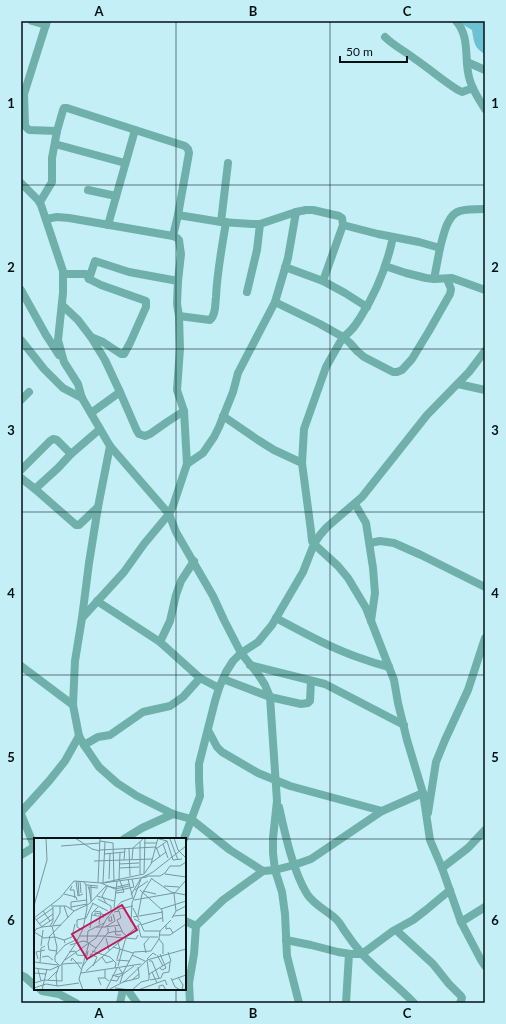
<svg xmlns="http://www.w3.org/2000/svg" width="506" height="1024" font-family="Lato,sans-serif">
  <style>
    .forest { fill: #6bc2d2 }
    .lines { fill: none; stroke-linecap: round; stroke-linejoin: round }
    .minor { stroke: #70b0ab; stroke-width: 8 }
    .grid { fill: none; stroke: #031214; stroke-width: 1; stroke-opacity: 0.55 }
    .inset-road { fill: none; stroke: #77979c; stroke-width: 1 }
    .view { fill: #c2185b; fill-opacity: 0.15; stroke: #c2185b; stroke-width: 2 }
    .inset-edge { fill: none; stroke: #031214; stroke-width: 2 }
    .neatline { fill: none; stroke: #031214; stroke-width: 1.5 }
    .grid-label { font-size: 13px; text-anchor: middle; font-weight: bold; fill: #031214 }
  </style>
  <rect width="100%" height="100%" fill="#c4eff7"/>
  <path class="forest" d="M460 21H485V54C474 48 474 42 472 30L462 24Z"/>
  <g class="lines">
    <g class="minor">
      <path d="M32 21 46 25"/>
      <path d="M47 21 24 94 25 126 29 130 57 131"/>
      <path d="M456 21C469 35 465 55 468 72 470 86 478 98 485 109"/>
      <path d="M385 37C394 46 405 51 415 59 430 69 443 81 458 90L462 92 473 88"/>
      <path d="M467 62 485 70"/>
      <path d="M55 144 125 163"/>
      <path d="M21 183 38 200 41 205 63 271V293L58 340 64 362 78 384 82 398 110 446 169 514 176 532 213 596 224 620 241 653 258 674 265 685 270 697 277 801 273 838V853L275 870 282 892 285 914 287 956 299 1003"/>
      <path d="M88 190 116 196"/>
      <path d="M40 202 52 182V158L57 131 63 110 64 108H67L185 146 188 149 189 153 178 215 173 236"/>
      <path d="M178 215 221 222 252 224H260L296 212 306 210H313L339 216 342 218 343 225 378 234 419 242 440 248C443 237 447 214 460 211 466 209 478 209 485 209"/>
      <path d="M46 219 57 217 69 218 173 236 177 238 179 240 181 254 178 281 177 304 179 316 180 349 177 390 184 411 187 464 173 506 169 514 144 544 124 572 82 618"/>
      <path d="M221 222 228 163"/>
      <path d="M108 225 135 130"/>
      <path d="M393 237C387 266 376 293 360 318 355 326 351 332 343 337L350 343 357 351 364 357 393 372H397L402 370 412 359 429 331 450 294 451 289 447 279"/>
      <path d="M385 266 406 273 426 278 434 279 452 278 485 290"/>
      <path d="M285 267 323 281 343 225"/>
      <path d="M89 279 95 261 129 272 178 281"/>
      <path d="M434 279 440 248"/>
      <path d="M323 281 345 293 367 307"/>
      <path d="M21 290 46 335 59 355"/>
      <path d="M247 292 257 250 260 224"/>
      <path d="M275 302 320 324 343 337 326 367 304 429 302 463"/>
      <path d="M62 305 78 320 91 337 103 342 121 354H124L130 343 146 307V301L101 285 89 279 86 274H63"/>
      <path d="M179 316 210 320C216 315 215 304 216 297 217 272 222 247 226 222"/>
      <path d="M91 337 105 360 120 392 91 413"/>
      <path d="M21 340 44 369 63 388 82 398"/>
      <path d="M485 351 469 372 427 415 362 497 327 527 320 535 314 544 338 566 348 578 366 608 394 680 398 703 407 740 423 793 430 840 442 868 461 922 481 960 485 966"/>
      <path d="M458 384 485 390"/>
      <path d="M120 392 137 431 139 434 145 436 150 434 167 422 184 411"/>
      <path d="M21 400 29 392"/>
      <path d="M110 446 98 507 89 563 82 618 75 661 73 705 79 736 84 745 99 767 117 783 137 796 173 814 191 819 230 850 263 871 275 870 294 865 311 859 382 811 423 793"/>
      <path d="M187 464 203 453 214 437 219 427 233 392 238 373 275 302 288 258 296 212"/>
      <path d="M21 470 50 441 53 439 57 440 71 454"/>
      <path d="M21 478 35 489 76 525H79L98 507"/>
      <path d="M35 489 58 468 71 454 100 429"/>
      <path d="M355 504 366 523 373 568 375 593 371 621"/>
      <path d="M370 543 380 541 394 543 421 555 485 587"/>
      <path d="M97 601 160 642 200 678 219 688"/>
      <path d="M276 618C304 633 333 649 363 659 371 662 381 665 389 667"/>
      <path d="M160 642 170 621 176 595 181 581 194 561"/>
      <path d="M250 665 325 684 404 725"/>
      <path d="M21 666 73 705"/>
      <path d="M223 679 270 697 301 704 308 703 310 701 311 681"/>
      <path d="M208 730 217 747 222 752 258 773 290 786 382 811"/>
      <path d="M84 745 98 737 110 735 143 712 170 706 183 697 200 678"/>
      <path d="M279 807C285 834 293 871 307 894 315 906 328 911 337 920 340 923 342 927 344 930 350 939 356 947 363 955 379 972 398 986 414 1003"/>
      <path d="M21 812 49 781 65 761 79 736"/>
      <path d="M428 813 436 762 445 740 468 690 485 638"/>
      <path d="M21 814 35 848"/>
      <path d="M124 839 142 828 173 814"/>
      <path d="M184 839 200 796 199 780V764L215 701 219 688 226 672 233 661 241 653 258 642 272 625 303 572 314 544 312 541 311 531 302 463 274 450 258 440 223 416"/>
      <path d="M21 855 34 847"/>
      <path d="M442 868 468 848 485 830"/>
      <path d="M185 921 196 926"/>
      <path d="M461 922 485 907"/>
      <path d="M396 930 433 964 449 984 461 996 462 998 460 1003"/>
      <path d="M286 940 311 945 338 952 351 954H362L393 931 413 920 426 910 450 890"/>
      <path d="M21 975 25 977 35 986"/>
      <path d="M40 989 42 991 59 994 76 1003"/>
      <path d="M127 989 137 1003"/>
      <path d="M120 1003 123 989"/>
      <path d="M190 1003 189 983 194 954 196 926 223 900 263 871"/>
      <path d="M346 1003 349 954"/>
    </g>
  </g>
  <path class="grid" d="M176 21V839M330 21V1003M21 185H485M21 349H485M21 512H485M21 675H485M21 839H485M176 989V1003"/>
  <g transform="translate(34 838)">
    <rect width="152" height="152" fill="#c4eff7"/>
    <path class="inset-road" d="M41 0 58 11 66 13M122 0 133 3 139 22 148 21M140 0 144 12 152 20M136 1 144 22M66 3 79 5 80 43M110 5H123M129 6 134 20M27 8 66 5M95 10 96 38M122 11 133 3M66 12 122 9 126 19M70 16 91 14M90 22 91 10M98 22 99 10 110 0M60 23 118 21M117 25 132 14M85 26 105 25M85 30 105 29M110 35 111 0M106 36V4M110 36 117 26 124 0M131 36 152 39M111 38H126L131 35 136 28H146L152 24M75 41 76 15M94 41 99 61M118 41 137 54 152 57M42 43 44 58 49 56M44 43 45 57M46 43 47 55M64 44 66 0M69 44 71 4M67 45 81 51 95 48M69 45 113 39M52 47 64 48M57 47V64M38 48 36 52H40L41 60M130 48 145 49M83 49 95 46M55 50 57 62M0 52 1 64M56 52 54 49 64 50M101 52 114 43M106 52 128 72 129 84M82 53 100 49 98 41M109 53 122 56M82 55 90 54 85 40 86 15M30 56 42 59 43 62M97 57 107 40 119 34 152 8M63 58 80 63M64 61 77 68V73M100 62 140 55M58 65 74 73M72 65 68 58 73 49M0 68 13 22 12 0M17 68H32L40 73M30 68 34 80M37 69 53 66M80 70 83 43M99 70 105 82M37 71V64L53 62M127 71 152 63M9 73 16 83M60 73 67 74 65 86M84 73 85 71 99 68M142 73 140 56 152 42M80 74 85 73 87 80 83 82M58 77 70 79M104 77 108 56 118 40M61 78V75L72 77M139 78 152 77M0 79 8 89M75 79V83H78L77 78M99 79 129 74M0 80 26 60 40 43 68 45 110 36M138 80 142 73 152 68M100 81 106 84 110 93H126M2 82 19 70M83 82 89 95 93 98M97 84 98 65 107 41M5 86 19 76M19 87 26 75V68M104 87 107 99H124M107 87 128 80M132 87V91L136 90 139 95M16 88 19 83V69M18 88 23 109 22 117M7 89 19 81M62 89H71L81 83 79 76M71 89 86 87M56 90 58 75 64 69M48 92 43 89V82L52 80 59 65M0 94 10 100 21 99M0 95 2 91 8 89 27 87M74 95 82 93 81 89M87 97H82L81 94 88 93M125 97H136L152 86M45 98H71L74 95V90M15 99 40 73 55 66 72 48 82 50M16 99 14 106 15 112 23 113M21 99 30 102 31 105M72 100 75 112M92 100 102 101 104 97M125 101 129 106V116M30 102 38 99 41 86M36 107 49 103 53 104M7 108 9 92M79 109 99 115M62 110 53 104 54 93 70 85M58 113 76 119 82 125 81 130M35 114 41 113 43 117 53 118 54 113M112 115 110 106 115 100M56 116 63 119 59 128M126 116 132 130 128 132 126 130M98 117 111 123M123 117 129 128M8 119 14 118 19 122M68 119 72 125 79 123M4 121 2 114 11 112M83 121 86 111 84 105M113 121 119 115 122 117M31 122 62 100 73 80 87 64 98 60M82 122 96 123M113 122 115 137M37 123 38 120 43 125H48M115 123H118L125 140M0 124 24 127M6 125 7 110 11 108M28 126 43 125 47 131M28 126V143M25 127 21 123V118L31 107 44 101M84 128 92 99M48 129 71 98 89 100M0 130 16 132 27 127 42 105 49 91 53 70 52 47 49 43M85 130 89 136 86 145M4 131 7 143M71 132V140L75 143M52 133 107 85M118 134 123 145M0 135 12 136M47 135 107 126M78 138 89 135 100 114 117 113 125 101 126 93 137 82M85 139 100 128M144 139 149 147 148 152M137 140 141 149 145 151M14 142 23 133M76 142 83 143 85 139 81 138M98 142 105 136 104 129M116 142 127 140 129 135 135 134 136 124M138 142 152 137M89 144 105 140V136M0 145 10 142 28 143M67 147 64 140H71M23 148 22 137 25 128M0 150 12 146 24 148 45 145M81 150 96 152M8 152 13 131M49 152 45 141 55 105M72 152 83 130M74 152 91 143 113 122 152 111M98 152 107 144 115 142V136L137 123 134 114M104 152 131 142 133 147M125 152V148L129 147 132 152"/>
    <path class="view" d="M88 67 103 92 53 121 38 96Z"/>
    <rect width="152" height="152" class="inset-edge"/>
  </g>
  <rect width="506" height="1024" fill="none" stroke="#c4eff7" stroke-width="44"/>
  <path d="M340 56v6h67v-6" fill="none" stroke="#031214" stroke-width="2"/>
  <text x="346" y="56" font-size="12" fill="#031214" stroke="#c4eff7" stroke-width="3" paint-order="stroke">50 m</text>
  <rect x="22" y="22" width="462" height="980" class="neatline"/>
  <g class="grid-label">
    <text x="99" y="16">A</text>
    <text x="253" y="16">B</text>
    <text x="407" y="16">C</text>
    <text x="11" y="108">1</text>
    <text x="495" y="108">1</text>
    <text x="11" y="272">2</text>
    <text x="495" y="272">2</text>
    <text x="11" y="435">3</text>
    <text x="495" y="435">3</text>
    <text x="11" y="598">4</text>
    <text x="495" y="598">4</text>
    <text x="11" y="762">5</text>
    <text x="495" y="762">5</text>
    <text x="11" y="925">6</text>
    <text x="495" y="925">6</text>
    <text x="99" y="1018">A</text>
    <text x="253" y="1018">B</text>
    <text x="407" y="1018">C</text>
  </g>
</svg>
